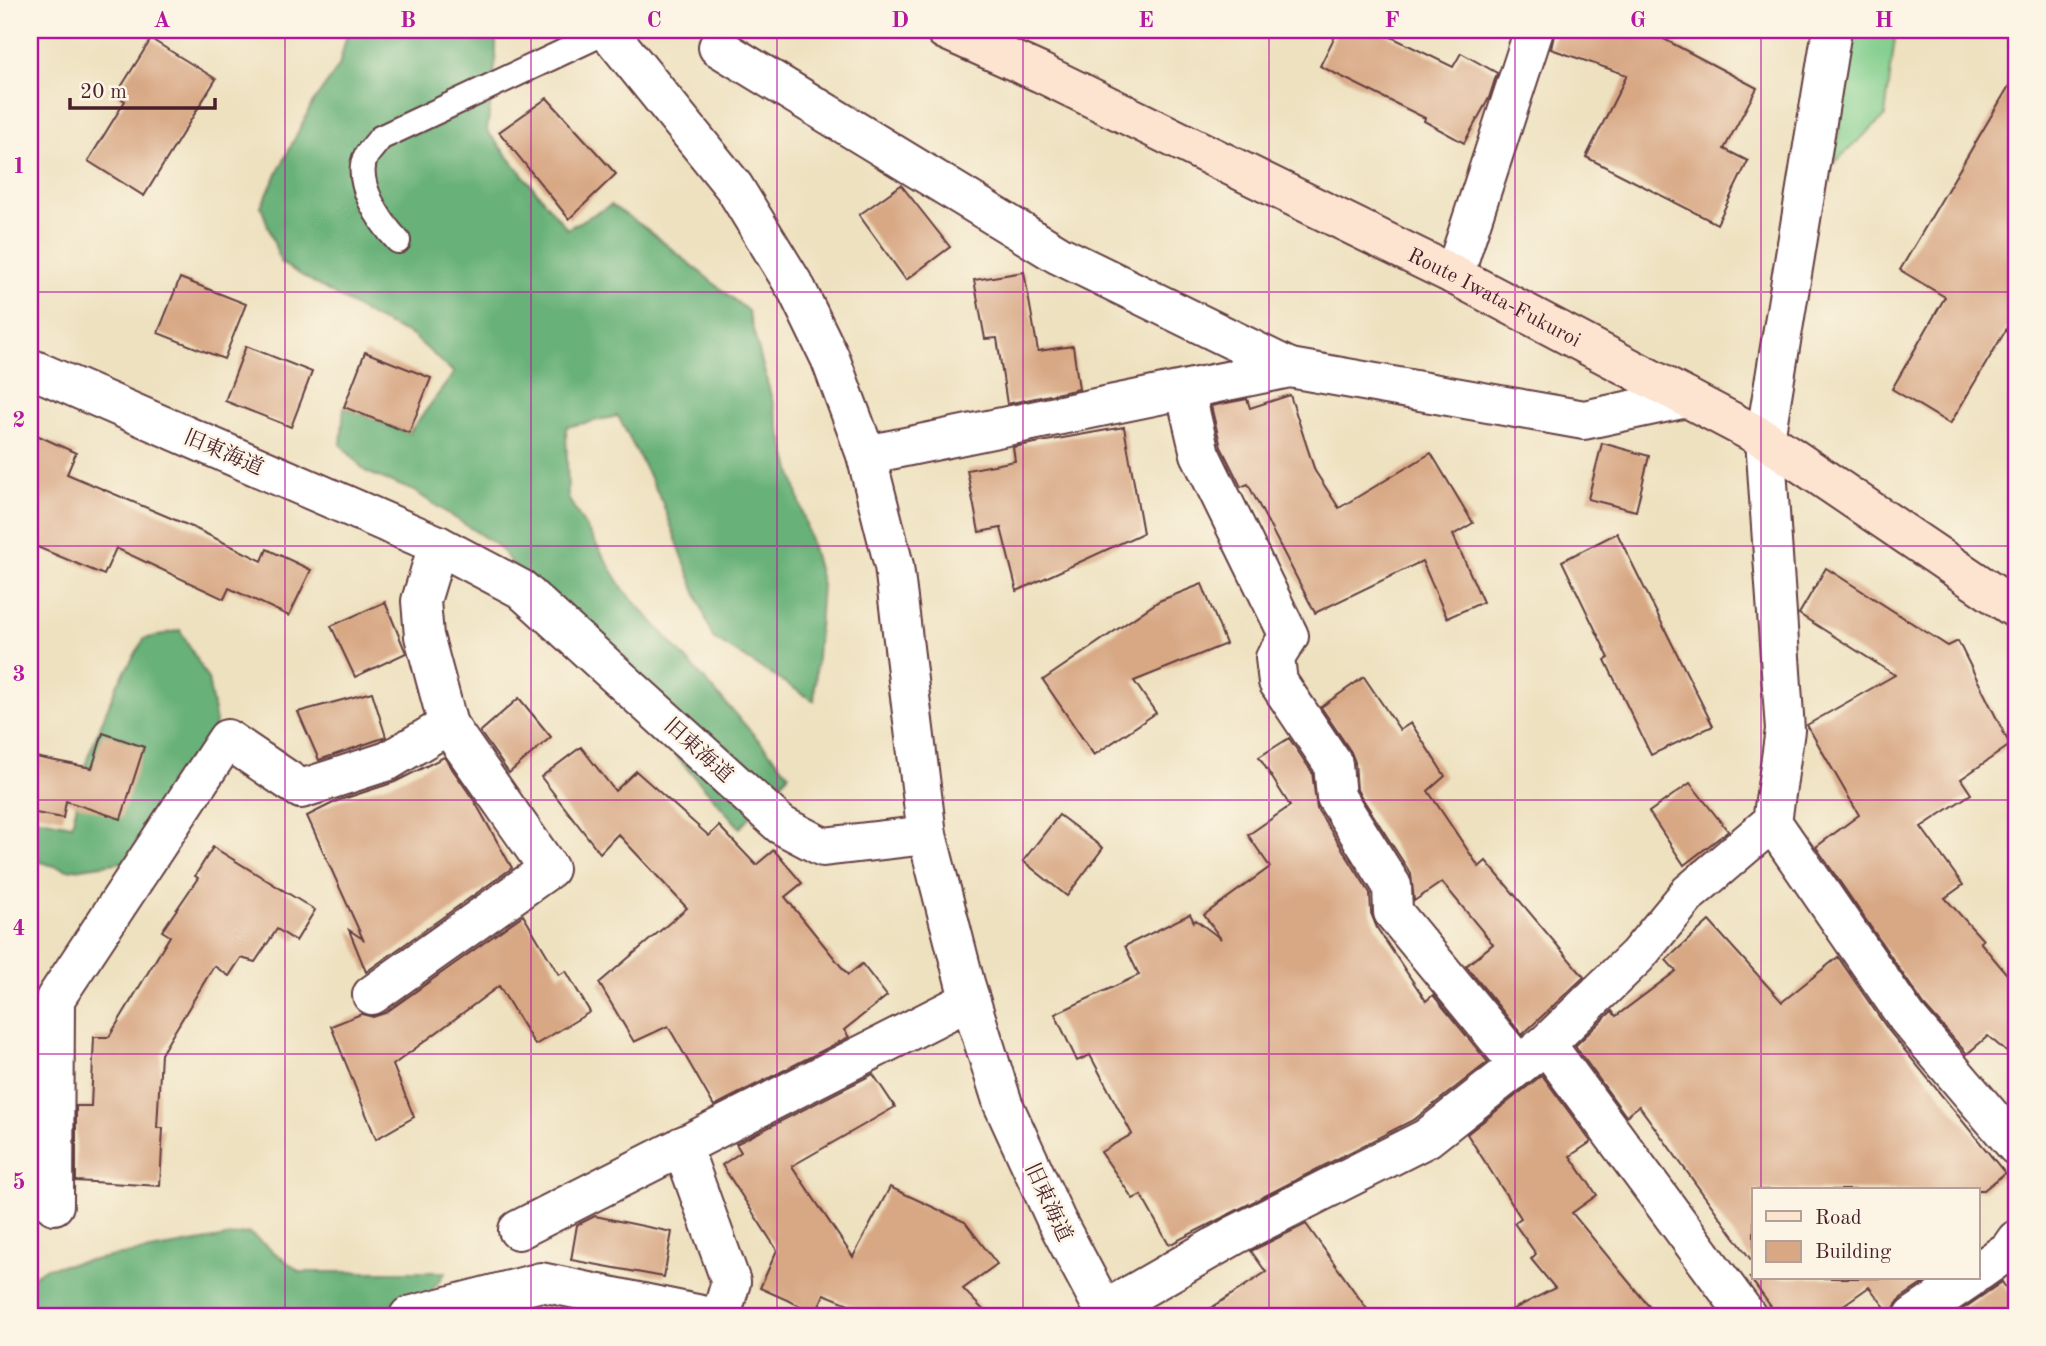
<svg xmlns="http://www.w3.org/2000/svg" width="2046" height="1346" font-family="'Old Standard TT','Noto Serif JP',serif">
  <style>
    .green { fill: #81ce8d; stroke: #66765c; stroke-width: 2 }
    .forest { fill: #68b178; stroke: #596852; stroke-width: 2 }
    .building { fill: #d8a885 }
    .lines { fill: none; stroke-linecap: round; stroke-linejoin: round }
    .service-casing { stroke: #633c41; stroke-width: 28 }
    .minor-casing { stroke: #633c41; stroke-width: 42 }
    .tertiary-casing { stroke: #633c41; stroke-width: 42 }
    .secondary-casing { stroke: #633c41; stroke-width: 42 }
    .service { stroke: #fff; stroke-width: 24 }
    .minor { stroke: #fff; stroke-width: 38 }
    .tertiary { stroke: #fff; stroke-width: 38 }
    .secondary { stroke: #fde4d1; stroke-width: 38 }
    .grid { fill: none; stroke: #b5179e; stroke-width: 2; stroke-opacity: 0.55 }
    .labels { text-anchor: middle; stroke-width: 5; stroke-linejoin: round; paint-order: stroke }
    .street-label { font-size: 21px; fill: #4a1f2b; stroke: #fcf5e5 }
    .neatline { fill: none; stroke: #b5179e; stroke-width: 2.5 }
    .grid-label { font-size: 23px; text-anchor: middle; font-weight: bold; fill: #b5179e }
  </style>
  <rect width="100%" height="100%" fill="#fcf5e5"/>
  <filter id="ink" filterUnits="userSpaceOnUse"><feTurbulence type="fractalNoise" baseFrequency=".0143" numOctaves="2"/><feDisplacementMap in="SourceGraphic" scale="14" xChannelSelector="R" yChannelSelector="G"/><feConvolveMatrix kernelMatrix="1 2 1 2 8 2 1 2 1" color-interpolation-filters="sRGB"/></filter>
  <filter id="wash" filterUnits="userSpaceOnUse"><feTurbulence type="fractalNoise" baseFrequency=".00686" numOctaves="4" result="noise"/><feDisplacementMap in="SourceGraphic" scale="28" xChannelSelector="R" yChannelSelector="G"/><feGaussianBlur stdDeviation="1.57" result="paint"/><feColorMatrix in="noise" values="0 0 0 0 0 0 0 0 0 0 0 0 0 0 0 0 0 1.4 0 .05"/><feComposite in="paint" operator="in"/></filter>
  <g filter="url(#wash)">
    <rect width="100%" height="100%" fill="#eee1c0"/>
    <path class="green" d="M1853 30H1896L1885 116 1834 163Z"/>
    <g class="forest">
      <path d="M348 30H496V58L487 131 567 229 611 205 647 229 748 311 822 584 814 701 713 638 661 499 618 416 566 427 568 498 624 590 789 774 740 828 559 624 499 547 414 491 366 472 341 445 344 407 409 433 454 373 413 336 376 319 281 263 261 206 312 104 339 66Z"/>
      <path d="M180 630 208 679 216 723 187 800 136 860 68 870 30 859V817L72 825 88 756 117 685 144 639Z"/>
      <path d="M249 1233 300 1272H446L429 1294 380 1316H30V1279L46 1268Z"/>
    </g>
    <g id="blocks">
      <g class="building">
        <path d="M1338 30H1377L1453 67 1461 53 1497 73 1489 98 1464 143 1424 121 1425 118 1320 66Z"/>
        <path d="M1555 30H1647L1757 88 1724 149 1748 161 1717 224 1586 157 1627 75 1551 49Z"/>
        <path d="M151 39 216 79 144 196 88 161 125 101 116 95Z"/>
        <path d="M2016 74V313L1950 424 1892 389 1945 297 1900 270Z"/>
        <path d="M547 98 616 174 569 219 499 132Z"/>
        <path d="M901 185 950 247 906 280 859 215Z"/>
        <path d="M1024 272 1038 351 1073 346 1079 389 1007 404 997 338 985 339 974 280Z"/>
        <path d="M180 278 246 304 224 359 158 333Z"/>
        <path d="M246 346 312 372 291 427 225 401Z"/>
        <path d="M365 352 431 378 409 433 344 407Z"/>
        <path d="M1290 395 1315 471 1339 508 1431 453 1473 523 1453 535 1483 602 1447 618 1422 561 1315 613 1248 484 1241 487 1221 447 1211 406 1247 399 1250 408Z"/>
        <path d="M1124 427 1143 533 1017 591 1001 528 979 532 967 470 1015 461 1013 447Z"/>
        <path d="M30 432 76 453 67 474 192 527 262 561 267 549 311 570 289 616 229 588 224 599 116 548 104 575 35 546 30 557Z"/>
        <path d="M1602 443 1649 456 1636 511 1588 499Z"/>
        <path d="M1617 533 1713 726 1651 755 1605 660 1609 658 1562 561Z"/>
        <path d="M1826 568 1948 646 1958 641 2010 745 1961 779 1971 794 1921 827 1963 885 1945 898 1983 940 1980 942 2016 985V1060L1988 1036 1967 1054 1924 1005 1816 847 1859 815 1807 725 1895 675 1799 614Z"/>
        <path d="M1202 584 1226 644 1134 681 1156 713 1094 755 1043 680 1159 601Z"/>
        <path d="M385 602 406 653 355 677 331 626Z"/>
        <path d="M1364 677 1400 730 1411 723 1445 776 1428 791 1479 867 1486 861 1584 977 1522 1035 1466 966 1493 944 1442 882 1414 901 1411 874 1357 790 1355 762 1351 752 1321 707Z"/>
        <path d="M372 692 386 737 319 760 298 712Z"/>
        <path d="M519 698 551 737 509 773 480 732Z"/>
        <path d="M103 733 144 747 121 819 66 801 63 818 30 812V756L92 768Z"/>
        <path d="M1289 738 1312 772 1317 809 1370 893 1371 913 1377 928 1426 1001 1433 995 1488 1062 1415 1119 1169 1245 1141 1195 1133 1199 1101 1152 1132 1134 1090 1055 1077 1061 1055 1014 1139 975 1125 946 1190 914 1194 922 1196 920 1221 939 1204 915 1270 867 1248 835 1290 806 1259 757Z"/>
        <path d="M581 747 615 791 636 771 709 836 719 826 756 865 774 850 802 883 785 897 848 975 862 964 887 996 844 1030 849 1037 714 1106 668 1026 634 1042 599 983 687 908 618 834 600 853 541 777Z"/>
        <path d="M444 757 475 802 512 868 366 972 349 930 363 939 307 816 337 801 395 782Z"/>
        <path d="M1690 783 1728 831 1684 865 1649 812Z"/>
        <path d="M1059 815 1103 848 1067 896 1023 861Z"/>
        <path d="M213 847 315 910 296 941 277 929 255 962 241 958 229 976 214 966 161 1054 157 1128H163L160 1186 76 1181V1106H91L94 1037H109L170 936 162 931 198 878 195 876Z"/>
        <path d="M523 915 559 975 566 971 590 1012 535 1045 499 986 393 1065 414 1117 376 1139 331 1026 361 1014 373 1017 385 1013Z"/>
        <path d="M1709 921 1782 1002 1838 957 1889 1031 2005 1173 1984 1190H1754V1264L1639 1106 1626 1116 1575 1046 1612 1011 1616 1016 1676 971 1666 960Z"/>
        <path d="M873 1074 895 1107 792 1166 853 1257 890 1187 965 1222 997 1264 963 1289 989 1316H878L824 1294 816 1313 760 1288 777 1250 722 1165 741 1152 736 1144Z"/>
        <path d="M1542 1075 1591 1142 1570 1156 1597 1195 1572 1213 1657 1316H1500L1555 1288 1531 1259 1536 1254 1514 1223 1521 1218 1467 1134Z"/>
        <path d="M595 1216 672 1232 664 1277 571 1260 577 1225Z"/>
        <path d="M1306 1224 1372 1316H1199L1266 1272 1251 1251Z"/>
        <path d="M1750 1278H1931L1901 1298 1895 1306 1892 1316 1869 1287 1828 1316H1778Z"/>
        <path d="M2002 1282 2016 1302V1316H1953Z"/>
      </g>
    </g>
  </g>
  <g filter="url(#ink)">
    <use href="#blocks" fill-opacity="0" stroke="#633c41" stroke-width="2"/>
    <g class="lines">
      <g class="service-casing">
        <path id="service" d="M398 241C381 223 353 182 366 156 370 150 376 144 380 138L608 31"/>
      </g>
      <g class="minor-casing">
        <g id="minor">
          <path d="M718 47 1059 255 1290 368"/>
          <path d="M1454 275 1534 30"/>
          <path d="M30 368 438 545 521 589 781 825 823 847 927 835"/>
          <path d="M1185 390 1200 454 1289 636 1275 658 1278 682 1333 764 1336 797 1392 886 1393 912 1519 1065"/>
          <path d="M1765 439 1785 730 1772 822 1907 1018 2016 1146"/>
          <path d="M866 455 1290 368 1584 420 1687 398"/>
          <path d="M372 995 549 869 448 725"/>
          <path d="M1546 1044 1747 1316"/>
          <path d="M682 1146 731 1282 721 1316"/>
          <path d="M54 1205 55 999 227 739 301 789 388 761 448 725 424 636 421 601 438 545"/>
          <path d="M518 1230 970 1000"/>
          <path d="M1978 1272 2009 1250 2016 1240"/>
          <path d="M1103 1311 1235 1235 1427 1138 1546 1044 1637 956 1689 893 1772 822"/>
          <path d="M409 1316 541 1282 707 1316"/>
          <path d="M1914 1316 1970 1278"/>
        </g>
      </g>
      <g class="tertiary-casing">
        <g id="tertiary">
          <path d="M607 30 734 187 797 290 830 358 866 455 894 566 927 835 965 983 1003 1104 1056 1220 1107 1316"/>
          <path d="M1765 439 1832 30"/>
        </g>
      </g>
      <g class="secondary-casing">
        <g id="secondary">
          <path id="s1" d="M945 30 1041 73 1454 275 1765 439 2016 609"/>
        </g>
      </g>
      <use href="#service" class="service"/>
      <use href="#minor" class="minor"/>
      <use href="#tertiary" class="tertiary"/>
      <use href="#secondary" class="secondary"/>
    </g>
  </g>
  <path class="grid" d="M285 30V1316M531 30V1316M777 30V1316M1023 30V1316M1269 30V1316M1515 30V1316M1761 30V1190M30 292H2016M30 546H2016M30 800H2016M30 1054H2016M1761 1278V1316"/>
  <g class="labels">
    <g class="street-label">
      <text dy="7" stroke="none"><textPath href="#s1" startOffset="611">Route Iwata-Fukuroi</textPath></text>
      <text transform="translate(224 452) rotate(23)" y="7">旧東海道</text>
      <text transform="translate(699 750) rotate(42)" y="7">旧東海道</text>
      <text transform="translate(1049 1202) rotate(65)" y="7">旧東海道</text>
    </g>
  </g>
  <rect width="2046" height="1346" fill="none" stroke="#fcf5e5" stroke-width="77"/>
  <rect x="1752" y="1188" width="228" height="91" fill="#fcf5e5" stroke="#b59f9b" stroke-width="2"/>
  <rect x="1766" y="1211" width="35" height="10" fill="#fde4d1" stroke="#b59f9b" stroke-width="2"/>
  <text x="1815" y="1224" font-size="21" fill="#4a1f2b">Road</text>
  <rect x="1766" y="1241" width="35" height="21" fill="#d8a885" stroke="#b59f9b" stroke-width="2"/>
  <text x="1815" y="1258" font-size="21" fill="#4a1f2b">Building</text>
  <path d="M70 98v10h145v-10" fill="none" stroke="#4a1f2b" stroke-width="3.5"/>
  <text x="80" y="98" font-size="21" fill="#4a1f2b" stroke="#fcf5e5" stroke-width="5" paint-order="stroke">20 m</text>
  <rect x="38" y="38" width="1970" height="1270" class="neatline"/>
  <g class="grid-label">
    <text x="162" y="27">A</text>
    <text x="408" y="27">B</text>
    <text x="654" y="27">C</text>
    <text x="900" y="27">D</text>
    <text x="1146" y="27">E</text>
    <text x="1392" y="27">F</text>
    <text x="1638" y="27">G</text>
    <text x="1884" y="27">H</text>
    <text x="19" y="173">1</text>
    <text x="19" y="427">2</text>
    <text x="19" y="681">3</text>
    <text x="19" y="935">4</text>
    <text x="19" y="1189">5</text>
  </g>
</svg>
